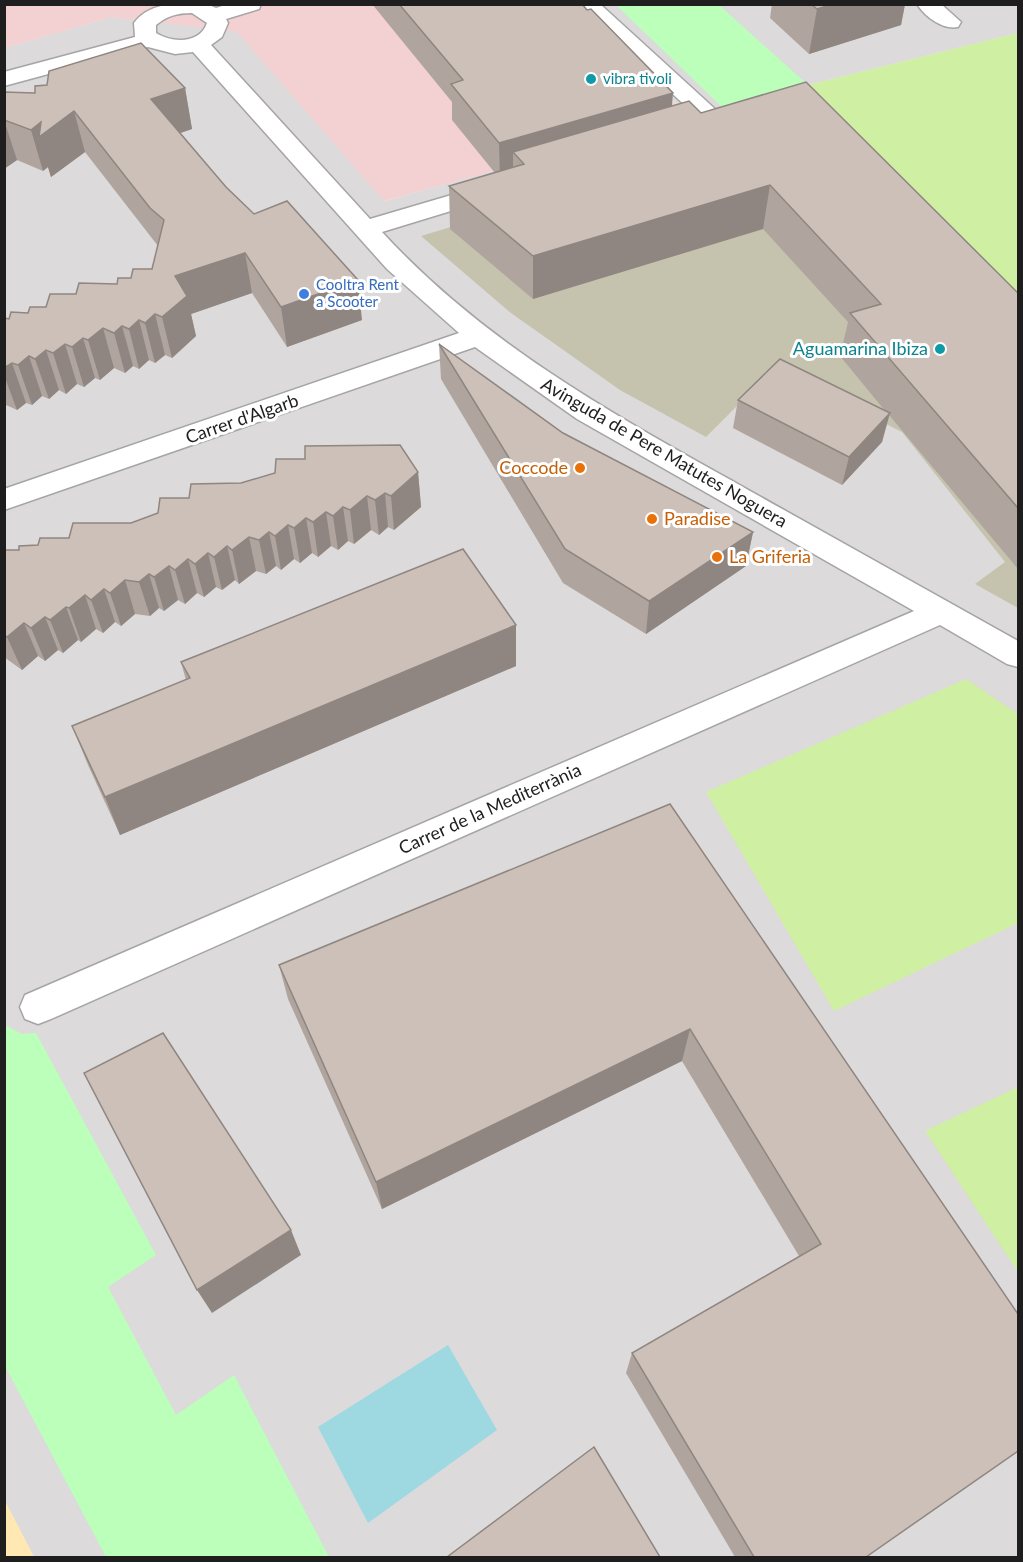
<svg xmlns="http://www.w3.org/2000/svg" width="1023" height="1562" font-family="Lato,sans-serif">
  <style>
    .residential { fill: #dcdadb }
    .commercial { fill: #f3d0d1 }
    .construction { fill: #c5c3ad }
    .grass { fill: #cfefa3 }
    .sand { fill: #ffe8b1 }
    .park { fill: #bbffba }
    .water { fill: #9ed9e2 }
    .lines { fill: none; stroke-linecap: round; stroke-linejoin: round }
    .minor-casing { stroke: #a5a5a5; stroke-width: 3 }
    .minor { fill: #fff; fill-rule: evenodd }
    .wall { fill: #afa59e }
    .shaded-wall { fill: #8f8681 }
    .building { fill: #ccc0b8; stroke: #8f8681; stroke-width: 1.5 }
    .culture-dot { fill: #0f9aa8; stroke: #fff; stroke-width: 2 }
    .shop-dot { fill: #3f7fe0; stroke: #fff; stroke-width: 2 }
    .food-dot { fill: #e8710a; stroke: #fff; stroke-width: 2 }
    .labels { text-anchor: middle; stroke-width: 6; stroke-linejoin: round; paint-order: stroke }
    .far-culture-label { font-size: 15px; fill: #0d838f; stroke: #fff; text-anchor: start }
    .far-shop-label { font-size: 15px; fill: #366cbe; stroke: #fff; text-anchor: start }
    .culture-label { font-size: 18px; fill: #0d838f; stroke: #fff; text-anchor: end }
    .street-label { font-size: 18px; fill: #1e1e1e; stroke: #fff }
    .food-label { font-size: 18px; fill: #c56008; stroke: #fff; text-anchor: start }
  </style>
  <rect width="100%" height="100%" fill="#f0eae2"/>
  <path class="residential" d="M571 5H1018V33L808 85 1018 300V1557H34L5 1501V48L111 17 237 31 385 201 689 116Z"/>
  <path class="commercial" d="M298 4 571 5 689 117 384 201 237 32 111 17 5 48V5Z"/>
  <path class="construction" d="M794 124 1018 362V608L975 584 1005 562 902 432 775 368 706 437 620 390 511 313 421 236Z"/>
  <g class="grass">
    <path d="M1018 33V300L808 85Z"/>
    <path d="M966 679 1018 714V923L834 1011 706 792Z"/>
    <path d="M1018 1087V1272L925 1131Z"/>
  </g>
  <path class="sand" d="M5 1501 34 1557H5Z"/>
  <g class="park">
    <path d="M616 5H719L808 85 723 108Z"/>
    <path d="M5 1025 22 1034 36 1033 156 1255 108 1287 176 1415 234 1375 329 1557H106L5 1366Z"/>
  </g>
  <path class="water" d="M448 1345 497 1430 368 1523 318 1427Z"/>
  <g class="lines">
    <g class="minor-casing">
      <g id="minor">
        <path d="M207 4 216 8 228 4H261L259 9 226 19 228 23 222 37 211 45 370 219 482 186 491 184 500 186 503 191 500 196 382 232C483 342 607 411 736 483 830 536 924 588 1018 641V667L1007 664 940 625 51 1019 38 1024 25 1019 20 1007 25 995 914 611 577 419 475 347 4 510V489L459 333 387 269 193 52 175 54 148 47 4 86V72L135 37 134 23C151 0 182 4 207 4ZM192 13 207 23C200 44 172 43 156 33V25C167 16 177 13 192 13Z"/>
        <path d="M577 4H600L726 119 730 124 726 129H710Z"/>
        <path d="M917 4H941L961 22 958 27C943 30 925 17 917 4Z"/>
      </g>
    </g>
    <use href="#minor" class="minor"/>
  </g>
  <g class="wall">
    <path d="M372 4H582L672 106 701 113 1018 293V569L889 415 882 442 842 485 733 428 738 400 886 412 840 356 848 322 763 229 533 299 450 229 449 186 495 173 452 120V102Z"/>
    <path d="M772 4H905L901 25 809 54 770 18Z"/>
    <path d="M185 88 192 129 180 133 226 187 362 320 287 347 252 293 191 314 196 336 172 358 165 355 155 363 149 360 139 369 133 366 125 373 114 368 100 380 95 378 84 387 77 384 66 394 59 390 49 399 42 396 32 405 26 403 17 410 6 405 4 406V318L9 319 46 307 76 294 117 284 152 269 158 246 85 152 51 177 48 167 43 171 17 160 4 169V92L35 93Z"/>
    <path d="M439 344 563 433 753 532 746 566 646 634 563 583 441 379Z"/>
    <path d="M418 472 421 507 394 530 388 527 379 535 371 530 354 544 348 541 338 550 331 546 318 557 312 553 300 563 294 559 281 570 276 566 266 574 256 571 239 584 235 580 222 590 216 587 204 597 197 593 185 604 178 600 164 611 159 608 150 616 135 614 121 626 115 622 103 633 96 629 81 642 78 640 63 653 58 650 45 661 38 656 22 670 4 657V550H19L131 523 158 513 189 498 241 483Z"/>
    <path d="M181 662 516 666 120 835 88 765 72 726 186 680Z"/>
    <path d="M670 804 1018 1314 866 1557H735L626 1373 632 1353 799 1256 682 1061 382 1209 288 999 279 965Z"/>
  </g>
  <g class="shaded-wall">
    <path d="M833 4H905L901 25 809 54 817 9Z"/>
    <path d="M185 88 192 129 160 140 151 99Z"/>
    <path d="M673 93 670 129 513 152V175L500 179 499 143Z"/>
    <path d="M74 111 85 152 51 177 48 167 43 171 31 130 41 122Z"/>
    <path d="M4 120 17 160 4 169Z"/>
    <path d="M770 185 763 229 533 299V256Z"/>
    <path d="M245 253 252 293 191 314 196 336 172 358 162 317 175 276Z"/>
    <path d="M358 280 362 320 287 347 281 307Z"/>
    <path d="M155 314 165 355 155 363 145 323Z"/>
    <path d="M139 320 149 360 139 369 129 329Z"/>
    <path d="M122 326 133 366 125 373 114 333Z"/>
    <path d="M103 328 114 368 100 380 88 340Z"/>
    <path d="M83 338 95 378 84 387 72 347Z"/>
    <path d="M65 344 77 384 66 394 53 353Z"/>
    <path d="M46 350 59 390 49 399 35 359Z"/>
    <path d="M29 356 42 396 32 405 18 365Z"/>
    <path d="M12 363 26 403 17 410 4 375V368Z"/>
    <path d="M890 413 882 442 842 485 849 457Z"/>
    <path d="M418 472 421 507 394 530 391 496Z"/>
    <path d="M385 493 388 527 379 535 375 500Z"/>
    <path d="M367 496 371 530 354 544 350 510Z"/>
    <path d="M343 507 348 541 338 550 333 516Z"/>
    <path d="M326 512 331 546 318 557 313 522Z"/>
    <path d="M306 518 312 553 300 563 294 528Z"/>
    <path d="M288 525 294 559 281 570 275 536Z"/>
    <path d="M269 532 276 566 266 574 259 540Z"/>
    <path d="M753 532 746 566 646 634 649 601Z"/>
    <path d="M249 537 256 571 239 584 232 550Z"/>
    <path d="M227 546 235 580 222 590 214 557Z"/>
    <path d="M208 553 216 587 204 597 195 564Z"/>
    <path d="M188 559 197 593 185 604 175 570Z"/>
    <path d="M169 566 178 600 164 611 154 577Z"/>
    <path d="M149 574 159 608 150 616 139 582Z"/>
    <path d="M125 580 135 614 121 626 110 593Z"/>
    <path d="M104 589 115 622 103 633 91 600Z"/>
    <path d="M85 595 96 629 81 642 69 608Z"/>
    <path d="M66 607 78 640 63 653 50 620Z"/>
    <path d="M45 617 58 650 45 661 31 628Z"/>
    <path d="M24 623 38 656 22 670 7 637Z"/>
    <path d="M516 625V666L120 835 105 797Z"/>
    <path d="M690 1029 682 1061 382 1209 376 1182Z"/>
    <path d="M291 1230 301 1255 212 1313 197 1290Z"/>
  </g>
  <g class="building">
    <path d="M399 4H582L587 10 591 9 673 93 499 143 451 84 463 80Z"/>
    <path d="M811 4H833L817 9Z"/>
    <path d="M141 43 185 88 151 99 226 187 254 214 287 201 358 280 281 307 245 253 175 276 187 296 162 317 155 314 145 323 139 320 129 329 122 326 114 333 103 328 88 340 83 338 72 347 65 344 53 353 46 350 35 359 29 356 18 365 12 363 4 368V318L9 319 11 312 28 313 30 307H46L50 294H76L79 283 117 284 118 278H131L133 269H152L164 220 150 208 74 111 39 137 41 122 31 130 4 120V92L35 93V86L47 85 49 71Z"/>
    <path d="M806 82 1018 293V508L850 313 881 304 770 185 533 256 449 186 524 164 513 152 689 101 701 113Z"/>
    <path d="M439 344 563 433 753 532 649 601 565 549Z"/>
    <path d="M780 359 890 413 849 457 738 400Z"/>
    <path d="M400 445 418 472 391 496 385 493 375 500 367 496 350 510 343 507 333 516 326 512 313 522 306 518 294 528 288 525 275 536 269 532 259 540 249 537 232 550 227 546 214 557 208 553 195 564 188 559 175 570 169 566 154 577 149 574 139 582 125 580 110 593 104 589 91 600 85 595 69 608 66 607 50 620 45 617 31 628 24 623 7 637 4 635V550H19V546L38 545 40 538H69L73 523H131L158 513 160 498H189L191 484 241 483 275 473 276 459H305V446Z"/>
    <path d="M463 549 516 625 105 797 72 726 190 678 181 662Z"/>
    <path d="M670 804 1018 1314V1451L866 1557H754L632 1353 821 1244 690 1029 376 1182 279 965Z"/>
    <path d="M163 1033 291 1230 197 1290 84 1073Z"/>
    <path d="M594 1447 660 1557H447Z"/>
  </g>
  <g class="culture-dot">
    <circle cx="591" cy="79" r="6"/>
    <circle cx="940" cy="349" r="6"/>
  </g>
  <circle class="shop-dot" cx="304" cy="294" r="6"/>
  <g class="food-dot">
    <circle cx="580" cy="468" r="6"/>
    <circle cx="652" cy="519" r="6"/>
    <circle cx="717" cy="557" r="6"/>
  </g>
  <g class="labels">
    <g class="far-culture-label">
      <text x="603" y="84">vibra tivoli</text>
    </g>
    <g class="far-shop-label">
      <text x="316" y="290">Cooltra Rent<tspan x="316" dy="17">a Scooter</tspan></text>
    </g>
    <g class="culture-label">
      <text x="928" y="355">Aguamarina Ibiza</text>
    </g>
    <g class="street-label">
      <text transform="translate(242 419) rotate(-19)" y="6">Carrer d'Algarb</text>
      <text transform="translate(664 453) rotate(30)" y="6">Avinguda de Pere Matutes Noguera</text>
      <text transform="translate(490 809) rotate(-24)" y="6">Carrer de la Mediterrània</text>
    </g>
    <g class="food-label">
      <text x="568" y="474" text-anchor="end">Coccode</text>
      <text x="664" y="525">Paradise</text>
      <text x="729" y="563">La Griferia</text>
    </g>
  </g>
  <rect width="1023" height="1562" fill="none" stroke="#1e1e1e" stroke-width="12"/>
</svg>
